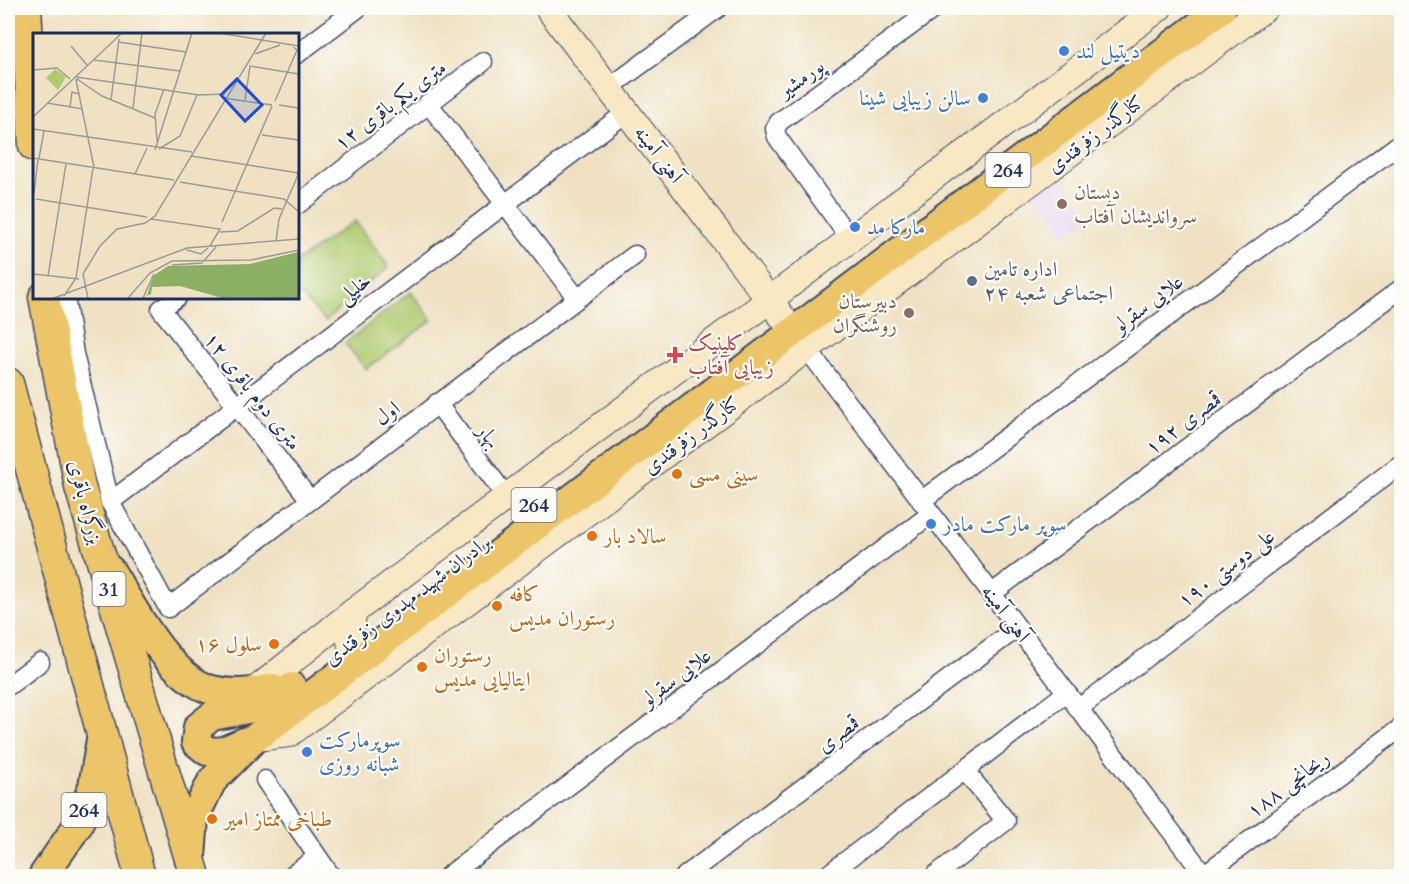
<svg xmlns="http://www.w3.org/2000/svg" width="1409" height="884" font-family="Cardo,Amiri,serif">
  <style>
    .built { fill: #e3d3f2 }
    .green { fill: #afcb71; stroke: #657d68; stroke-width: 1.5 }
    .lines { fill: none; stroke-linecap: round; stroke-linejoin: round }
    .minor-casing { stroke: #3b4a6d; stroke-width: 21 }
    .secondary-casing { stroke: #3b4a6d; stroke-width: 28 }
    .primary-casing { stroke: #3b4a6d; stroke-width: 32 }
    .trunk-casing { stroke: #3b4a6d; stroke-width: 33 }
    .minor { stroke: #fff; stroke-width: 18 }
    .secondary { stroke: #f8e8c3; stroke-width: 26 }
    .primary { stroke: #edc569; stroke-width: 28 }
    .trunk { stroke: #edc569; stroke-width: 30 }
    .shop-dot { fill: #3f7fe0; stroke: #fdfcf7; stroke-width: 2 }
    .education-dot { fill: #8d6e63; stroke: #fdfcf7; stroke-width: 2 }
    .service-dot { fill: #5c6f8a; stroke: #fdfcf7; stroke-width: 2 }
    .health-dot { fill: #e0444e; stroke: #fdfcf7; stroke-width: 2 }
    .food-dot { fill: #e8710a; stroke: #fdfcf7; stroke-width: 2 }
    .labels { text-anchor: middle; stroke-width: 4.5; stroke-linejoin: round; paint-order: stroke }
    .shield { fill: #fdfcf7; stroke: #5f6c8c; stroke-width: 1.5 }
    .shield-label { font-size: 20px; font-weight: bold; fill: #1b2f5e }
    .shop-label { font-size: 21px; fill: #366cbe; stroke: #fdfcf7; text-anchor: start }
    .street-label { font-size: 21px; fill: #1b2f5e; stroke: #fdfcf7 }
    .education-label { font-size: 21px; fill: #785e54; stroke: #fdfcf7; text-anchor: start }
    .service-label { font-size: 21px; fill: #4e5e75; stroke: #fdfcf7; text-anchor: start }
    .health-label { font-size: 21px; fill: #be3a42; stroke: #fdfcf7; text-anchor: start }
    .food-label { font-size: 21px; fill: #c56008; stroke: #fdfcf7; text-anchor: start }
    .inset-road { fill: none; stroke: #9a9a9a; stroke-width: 1.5 }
    .view { fill: #1d4ed8; fill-opacity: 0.15; stroke: #1d4ed8; stroke-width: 3 }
    .inset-edge { fill: none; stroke: #1b2f5e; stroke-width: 3 }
  </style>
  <rect width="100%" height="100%" fill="#fdfcf7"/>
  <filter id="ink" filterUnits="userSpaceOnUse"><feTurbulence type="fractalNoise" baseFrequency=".0167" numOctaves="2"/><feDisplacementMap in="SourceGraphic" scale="12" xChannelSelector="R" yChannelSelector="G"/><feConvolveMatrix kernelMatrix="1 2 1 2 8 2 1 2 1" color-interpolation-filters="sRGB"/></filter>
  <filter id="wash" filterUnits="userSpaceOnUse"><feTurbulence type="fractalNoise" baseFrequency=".008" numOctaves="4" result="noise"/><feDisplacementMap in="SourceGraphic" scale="24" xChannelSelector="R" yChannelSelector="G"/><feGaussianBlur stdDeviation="1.35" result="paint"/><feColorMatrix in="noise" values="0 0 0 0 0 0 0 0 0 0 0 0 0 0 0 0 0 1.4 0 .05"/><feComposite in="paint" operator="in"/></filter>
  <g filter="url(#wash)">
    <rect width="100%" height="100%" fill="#efe1c2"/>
    <path class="built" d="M1059 173 1091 216 1065 235 1034 192Z"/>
    <g class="green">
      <path d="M355 221 389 267 325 321 297 291V261Z"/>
      <path d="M411 292 432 320 366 369 345 343Z"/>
    </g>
  </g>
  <g filter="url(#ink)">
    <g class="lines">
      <g class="minor-casing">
        <g id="minor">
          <path d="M297 54 358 8"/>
          <path d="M609 88 718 8"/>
          <path d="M428 103 576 297"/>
          <path d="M297 205 483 62"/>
          <path d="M850 239 777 137 775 129 779 122 935 8"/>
          <path d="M65 297 74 354 110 502 168 608 635 255"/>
          <path d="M177 297 161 309 310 500"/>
          <path d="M807 349 1205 876"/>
          <path d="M437 403 505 495"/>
          <path d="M921 501 1402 142"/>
          <path d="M110 502 627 112"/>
          <path d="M991 594 1402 288"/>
          <path d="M8 686 40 662"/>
          <path d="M1078 709 1402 463"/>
          <path d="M265 780 331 876"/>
          <path d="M291 876 317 857"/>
          <path d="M448 876 931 514"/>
          <path d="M685 876 1017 628"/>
          <path d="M826 876 1066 693"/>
          <path d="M934 876 1006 821 965 771"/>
          <path d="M1202 876 1402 727"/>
        </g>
      </g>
      <g class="secondary-casing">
        <g id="secondary">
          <path d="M548 8 783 318"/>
          <path d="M350 642 353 612 1159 8"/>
          <path d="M253 692 353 612"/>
          <path d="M255 738 289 734 1265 8"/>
        </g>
      </g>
      <g class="primary-casing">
        <g id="primary">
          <path d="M110 570C132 606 168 678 212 690 231 695 253 693 272 688"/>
          <path d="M247 741 221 752 207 751 196 742 198 727 212 716 278 703 292 687"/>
          <path d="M191 857 194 818 212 781 255 738 1222 8"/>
          <path d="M43 876 78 825 93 786 102 734"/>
        </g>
      </g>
      <g class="trunk-casing">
        <g id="trunk">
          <path d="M26 8 34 146"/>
          <path d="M44 297 80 487 195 876"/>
          <path d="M8 383 140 876"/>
        </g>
      </g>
      <use href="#minor" class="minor"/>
      <use href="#secondary" class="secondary"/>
      <use href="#primary" class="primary"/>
      <use href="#trunk" class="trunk"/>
    </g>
  </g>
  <g class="shop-dot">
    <circle cx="1064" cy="51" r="6"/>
    <circle cx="983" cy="98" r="6"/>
    <circle cx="855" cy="227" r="6"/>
    <circle cx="931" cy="524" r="6"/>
    <circle cx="307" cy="752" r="6"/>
  </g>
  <g class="education-dot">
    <circle cx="1062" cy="204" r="6"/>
    <circle cx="909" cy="313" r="6"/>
  </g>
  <circle class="service-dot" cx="972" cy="281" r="6"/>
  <path class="health-dot" d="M672 346h6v6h6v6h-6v6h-6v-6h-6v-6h6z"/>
  <g class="food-dot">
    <circle cx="677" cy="474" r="6"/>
    <circle cx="592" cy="536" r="6"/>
    <circle cx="497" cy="606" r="6"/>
    <circle cx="274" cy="644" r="6"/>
    <circle cx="422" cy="667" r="6"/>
    <circle cx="212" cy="819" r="6"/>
  </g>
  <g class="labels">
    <g class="shield">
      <rect x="985.5" y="153" width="45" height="34" rx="4.5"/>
      <rect x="511.5" y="488" width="45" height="34" rx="4.5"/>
      <rect x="92.5" y="572" width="33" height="34" rx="4.5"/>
      <rect x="61.5" y="793" width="45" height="34" rx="4.5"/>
    </g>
    <g class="shield-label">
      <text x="1008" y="177">264</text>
      <text x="534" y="512">264</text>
      <text x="109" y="596">31</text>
      <text x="84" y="817">264</text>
    </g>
    <g class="shop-label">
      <text x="1076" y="58">دیتیل لند</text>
      <text x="971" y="105" text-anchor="end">سالن زیبایی شینا</text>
      <text x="867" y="234">مارکا مد</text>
      <text x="943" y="531">سوپر مارکت مادر</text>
      <text x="319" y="747">سوپرمارکت<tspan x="319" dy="24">شبانه روزی</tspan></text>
    </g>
    <g class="street-label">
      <text transform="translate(801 78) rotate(-36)" y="7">پورمشیر</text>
      <text transform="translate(390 105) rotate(-37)" y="7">۱۲ متری یکم باقری</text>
      <text transform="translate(1095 134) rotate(-37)" y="7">کنارگذر زفرقندی</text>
      <text transform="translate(659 154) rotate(53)" y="7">آهنی آمینه</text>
      <text transform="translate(354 288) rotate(-37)" y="7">خلیلی</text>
      <text transform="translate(1148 303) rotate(-37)" y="7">علایی سقرلو</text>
      <text transform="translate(253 391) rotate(52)" y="7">۱۲ متری دوم باقری</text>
      <text transform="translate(387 413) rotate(-37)" y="7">اول</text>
      <text transform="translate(1183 423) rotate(-37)" y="7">قمصری ۱۹۲</text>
      <text transform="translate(691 435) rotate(-37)" y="7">کنارگذر زفرقندی</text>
      <text transform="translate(489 436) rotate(53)" y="7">بهار</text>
      <text transform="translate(86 502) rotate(76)" y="7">بزرگراه باقری</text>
      <text transform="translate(1226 568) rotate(-37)" y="7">علی دوستی ۱۹۰</text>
      <text transform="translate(407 600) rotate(-37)" y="7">برادران شهید مهدوی زفرقندی</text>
      <text transform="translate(1006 613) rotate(53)" y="7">آهنی آمینه</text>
      <text transform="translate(676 677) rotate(-37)" y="7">علایی سقرلو</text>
      <text transform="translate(838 734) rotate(-37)" y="7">قمصری</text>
      <text transform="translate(1288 784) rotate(-37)" y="7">ریحانچی ۱۸۸</text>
    </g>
    <g class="education-label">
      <text x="1074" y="199">دبستان<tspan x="1074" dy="24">سرواندیشان آفتاب</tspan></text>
      <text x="897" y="308" text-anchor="end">دبیرستان<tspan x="897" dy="24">روشنگران</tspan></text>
    </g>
    <g class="service-label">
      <text x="984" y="276">اداره تامین<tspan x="984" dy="24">اجتماعی شعبه ۲۴</tspan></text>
    </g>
    <g class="health-label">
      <text x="688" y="350">کلینیک<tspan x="688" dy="24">زیبایی آفتاب</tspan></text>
    </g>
    <g class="food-label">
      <text x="689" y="481">سینی مسی</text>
      <text x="604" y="543">سالاد بار</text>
      <text x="509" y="601">کافه<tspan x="509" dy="24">رستوران مدیس</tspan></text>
      <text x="262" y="651" text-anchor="end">سلول ۱۶</text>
      <text x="434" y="662">رستوران<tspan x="434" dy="24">ایتالیایی مدیس</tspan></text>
      <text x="224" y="826">طباخی ممتاز امیر</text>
    </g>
  </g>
  <g transform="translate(33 33)">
    <rect width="266" height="266" fill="#efe1c2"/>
    <path d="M22 36 33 44 25 57 13 45Z" fill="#afcb71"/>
    <path d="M265 219V265H189L147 253 119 254 118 261 114 263 120 243 135 233 217 231Z" fill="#8baf63"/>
    <path class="inset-road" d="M186 0 266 13M85 9 153 19M38 13 54 32M222 21 247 12M61 27 147 38M0 37 24 35 37 46M43 44 166 62 192 61M44 46 69 63 122 85M46 46 43 47 61 134M191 65 239 72M78 67 86 6M212 67 217 33 266 41M242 68 264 17 260 14M14 70 50 76M246 72 266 75M37 74 39 59 46 61M100 75 109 0M0 84 89 0M0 96 159 119M229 102 266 107M124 108 122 81 131 56M126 116 147 103 164 62M122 117 159 0M158 123 266 140M0 125 141 147M6 125 11 98M102 141 114 115M147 149 251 166 266 179M1 160 5 126M3 166 114 184M118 186 187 196 177 213M189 189 239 73M187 199 205 198 241 175 249 176M243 208 246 186 265 142 263 139M154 217 168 221 175 215M139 232 169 230 183 214M0 241 46 246M15 243 33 131M43 245 60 135M31 263 43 245M21 265 154 215 266 206M55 265 50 241 67 213 84 196 112 190 122 183 233 0M95 265 117 240 139 228 218 227 266 217M110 265 121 241"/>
    <path class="view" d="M204 46 229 72 212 88 188 62Z"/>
    <rect width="266" height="266" class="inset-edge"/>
  </g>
  <rect width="1409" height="884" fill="none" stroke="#fdfcf7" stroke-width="30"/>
</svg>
